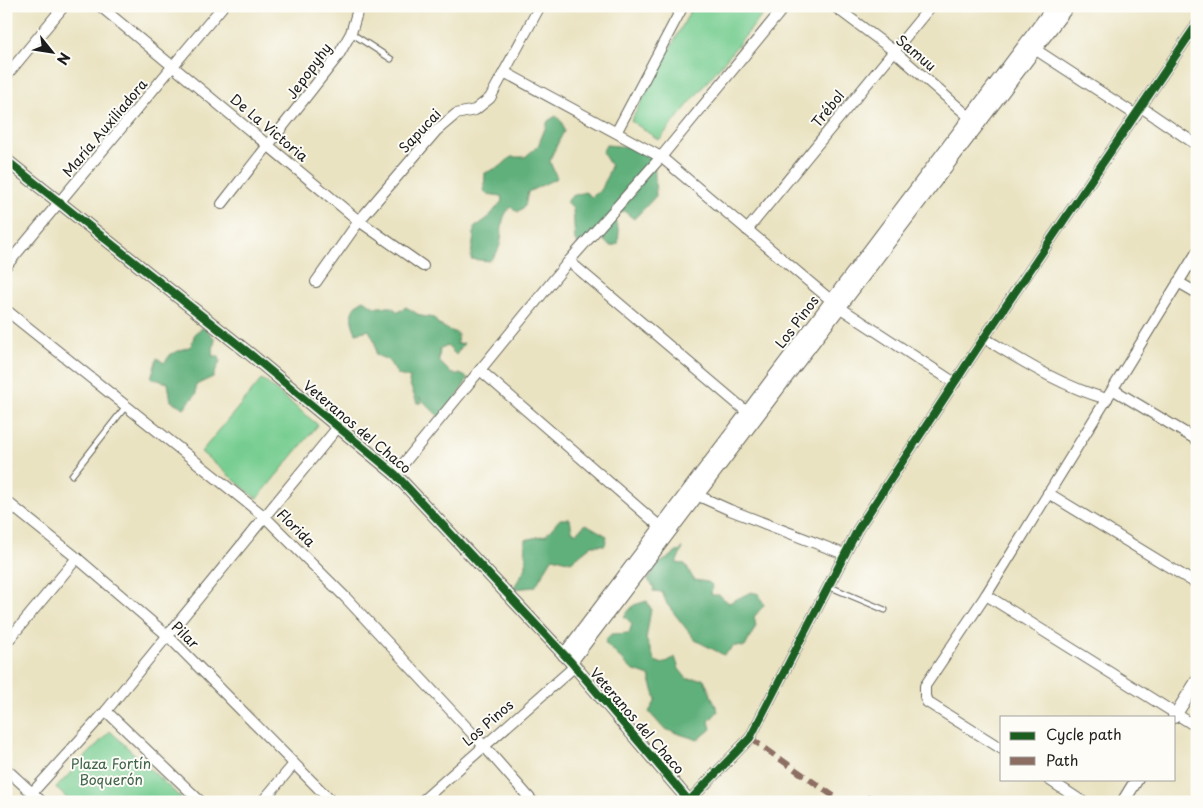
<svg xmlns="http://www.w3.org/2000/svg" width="1203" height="808" font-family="'Playpen Sans',sans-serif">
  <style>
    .green { fill: #77cd91; stroke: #4a7456 }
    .forest { fill: #61b07b; stroke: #3e664c }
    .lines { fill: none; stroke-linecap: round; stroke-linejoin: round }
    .service-casing { stroke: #646256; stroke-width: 7 }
    .minor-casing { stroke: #646256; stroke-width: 12 }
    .tertiary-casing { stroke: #646256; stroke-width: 14 }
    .service { stroke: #fff; stroke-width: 5 }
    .minor { stroke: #fff; stroke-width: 10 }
    .tertiary { stroke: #fff; stroke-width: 12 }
    .quiet { stroke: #8d6e63; stroke-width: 6; stroke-dasharray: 12 6; stroke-linecap: butt }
    .cycleway-casing { stroke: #fdfcf7; stroke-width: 11 }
    .cycleway { stroke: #1b5e20; stroke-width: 8 }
    .labels { text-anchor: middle; stroke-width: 4; stroke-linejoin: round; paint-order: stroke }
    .street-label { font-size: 14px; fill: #1c1c1c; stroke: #fdfcf7 }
    .park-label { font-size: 14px; fill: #40634b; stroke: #fdfcf7 }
  </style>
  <rect width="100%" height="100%" fill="#fdfcf7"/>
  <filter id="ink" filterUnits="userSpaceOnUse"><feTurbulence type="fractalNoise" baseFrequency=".02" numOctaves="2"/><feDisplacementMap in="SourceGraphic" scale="10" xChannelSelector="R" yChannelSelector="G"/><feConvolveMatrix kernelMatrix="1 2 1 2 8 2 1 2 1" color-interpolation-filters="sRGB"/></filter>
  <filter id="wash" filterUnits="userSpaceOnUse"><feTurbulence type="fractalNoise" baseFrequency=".0096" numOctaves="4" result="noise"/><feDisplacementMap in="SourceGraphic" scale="20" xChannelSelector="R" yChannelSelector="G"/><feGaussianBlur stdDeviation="1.12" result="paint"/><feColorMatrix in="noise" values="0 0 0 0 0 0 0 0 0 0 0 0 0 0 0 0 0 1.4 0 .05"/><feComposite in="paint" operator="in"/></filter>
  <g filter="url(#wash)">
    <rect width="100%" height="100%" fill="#eae3c2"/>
    <g class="green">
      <path d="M693 6H770L659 140 631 121Z"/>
      <path d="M262 379 318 425 257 499 201 452Z"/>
      <path d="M110 731 185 802H71L56 788Z"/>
    </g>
    <g class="forest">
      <path d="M556 116 562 122 564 131 551 157 550 162 557 178 528 192 525 206 518 212 511 207C493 224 511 243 489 261L471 259C471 247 475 239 474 228L488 218 502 201 501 196 487 194 484 191 485 173 501 166 511 157H525L538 146 548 121Z"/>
      <path d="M606 145 631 147 654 157 656 196 634 219 624 211 614 218 619 232 618 244 611 246 604 241 603 232 599 230V243L583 250 575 241 573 209 566 202 572 196 585 192 592 197 602 189 611 166 602 152Z"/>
      <path d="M364 300 374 307H392L398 312 406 307 421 316 434 318 439 325 458 334 457 344 464 343 456 355 447 346 440 348 439 361 452 374H460L468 378 443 421 419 397 422 403H417L409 382 410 378 398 375 388 360 376 355 375 342 369 330 356 333C350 319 348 308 364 300Z"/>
      <path d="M202 328 206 329 215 339 212 356H219L220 361 213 377 196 385V394L184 408 171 401 168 383 151 378 157 358 164 363 171 354 191 346 195 333Z"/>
      <path d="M560 519H570L572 531 576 533 586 524 607 536 605 545H592L571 562 553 557 535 587 513 589 526 567 525 540 546 535Z"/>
      <path d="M683 548 676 563 685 564 694 580 708 582 712 585 711 595H719L729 603 751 592 759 594 764 605 754 617 756 626 745 647 734 646 724 655 695 640 667 604 662 592 653 591 654 587 648 580 657 565Z"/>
      <path d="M647 601 651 609 646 639 655 661 663 664 675 657 679 669 687 679H704L718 711 709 721 711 729 698 740 664 729 649 712 656 700 649 676 632 670 606 644 605 640 611 634 629 633 632 624 624 616 634 605Z"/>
    </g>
  </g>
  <g filter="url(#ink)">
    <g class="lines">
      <g class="service-casing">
        <g id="service">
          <path d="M351 33 391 59"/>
          <path d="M72 475 126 406"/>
          <path d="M828 586 885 610"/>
        </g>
      </g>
      <g class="minor-casing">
        <g id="minor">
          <path d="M100 6 359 221 423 266"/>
          <path d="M834 6 894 51 975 122"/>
          <path d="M1030 46 1136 115"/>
          <path d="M504 72 661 157 839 307 955 383"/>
          <path d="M6 76 64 6"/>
          <path d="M1141 107 1197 145"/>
          <path d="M617 131 683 6"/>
          <path d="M222 204 338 56 351 33 359 6"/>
          <path d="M747 230 931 6"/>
          <path d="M569 261 747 412"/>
          <path d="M6 266 223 6"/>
          <path d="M316 282 359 221 436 131 456 114 475 110 490 98 540 6"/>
          <path d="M1178 282 1197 293"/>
          <path d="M6 310 265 517 346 598 484 746 533 802"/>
          <path d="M984 338C1024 362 1061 386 1107 399"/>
          <path d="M480 370 665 531"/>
          <path d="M1114 390 1197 440"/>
          <path d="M395 474 569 261 661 157 785 6"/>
          <path d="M692 493 730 510 844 554"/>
          <path d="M1048 493 1197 584"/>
          <path d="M6 501 77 558 168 636 332 802"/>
          <path d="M986 595 1197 727"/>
          <path d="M6 643 77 558"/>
          <path d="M106 711 201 802"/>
          <path d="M1002 749 927 702 925 696V686L986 595 1197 252"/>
          <path d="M6 769 42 802"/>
          <path d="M1048 779 1083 802"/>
          <path d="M32 793 106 711 338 427"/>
          <path d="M689 801 750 738 858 529 984 338 1197 24"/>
          <path d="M869 801V802"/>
          <path d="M262 802 294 764"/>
          <path d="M421 802 574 667"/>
        </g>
      </g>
      <g class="tertiary-casing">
        <g id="tertiary">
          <path d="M6 160 250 354 395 474 571 662 690 802"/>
          <path d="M564 655 1054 6"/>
          <path d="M571 662 1068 6"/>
          <path d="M1174 717 1197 681"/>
          <path d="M1123 802 1137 779"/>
        </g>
      </g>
      <use href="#service" class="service"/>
      <use href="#minor" class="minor"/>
      <use href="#tertiary" class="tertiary"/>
      <path class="quiet" d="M750 738 839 800"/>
      <g class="cycleway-casing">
        <g id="cycleway">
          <path d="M6 160 250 354 395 474 571 662 690 802"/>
          <path d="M689 801 750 738 858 529 984 338 1197 24"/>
        </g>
      </g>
      <use href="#cycleway" class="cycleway"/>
    </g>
  </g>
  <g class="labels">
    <g class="street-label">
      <text transform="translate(916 53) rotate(40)" y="5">Samuu</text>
      <text transform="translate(309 71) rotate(-54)" y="5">Jepopyhy</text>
      <text transform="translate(828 109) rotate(-51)" y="5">Trébol</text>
      <text transform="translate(105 128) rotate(-50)" y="5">María Auxiliadora</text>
      <text transform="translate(269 128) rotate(40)" y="5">De La Victoria</text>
      <text transform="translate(420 131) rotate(-47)" y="5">Sapucai</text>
      <text transform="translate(797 322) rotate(-53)" y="5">Los Pinos</text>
      <text transform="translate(357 427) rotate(40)" y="5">Veteranos del Chaco</text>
      <text transform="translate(296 528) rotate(45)" y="5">Florida</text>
      <text transform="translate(185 635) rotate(44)" y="5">Pilar</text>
      <text transform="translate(637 721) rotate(49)" y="5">Veteranos del Chaco</text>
      <text transform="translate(488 723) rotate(-41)" y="5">Los Pinos</text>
    </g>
    <g class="park-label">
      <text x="111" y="769">Plaza Fortín<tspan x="111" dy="16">Boquerón</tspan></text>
    </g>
  </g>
  <rect width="1203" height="808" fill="none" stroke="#fdfcf7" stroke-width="25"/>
  <rect x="1000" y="716" width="175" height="65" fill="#fdfcf7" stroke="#a3a29f"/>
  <rect x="1010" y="732" width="25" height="8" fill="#1b5e20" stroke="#a3a29f"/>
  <text x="1046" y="740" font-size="15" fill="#1c1c1c">Cycle path</text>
  <rect x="1010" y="757" width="25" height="8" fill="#8d6e63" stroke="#a3a29f"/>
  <text x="1046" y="766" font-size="15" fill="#1c1c1c">Path</text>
  <g transform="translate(52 52) rotate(120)" stroke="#fdfcf7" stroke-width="4" paint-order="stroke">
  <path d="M0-4L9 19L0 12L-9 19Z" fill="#1c1c1c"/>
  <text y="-8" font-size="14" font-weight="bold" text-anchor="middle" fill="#1c1c1c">N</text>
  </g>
</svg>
